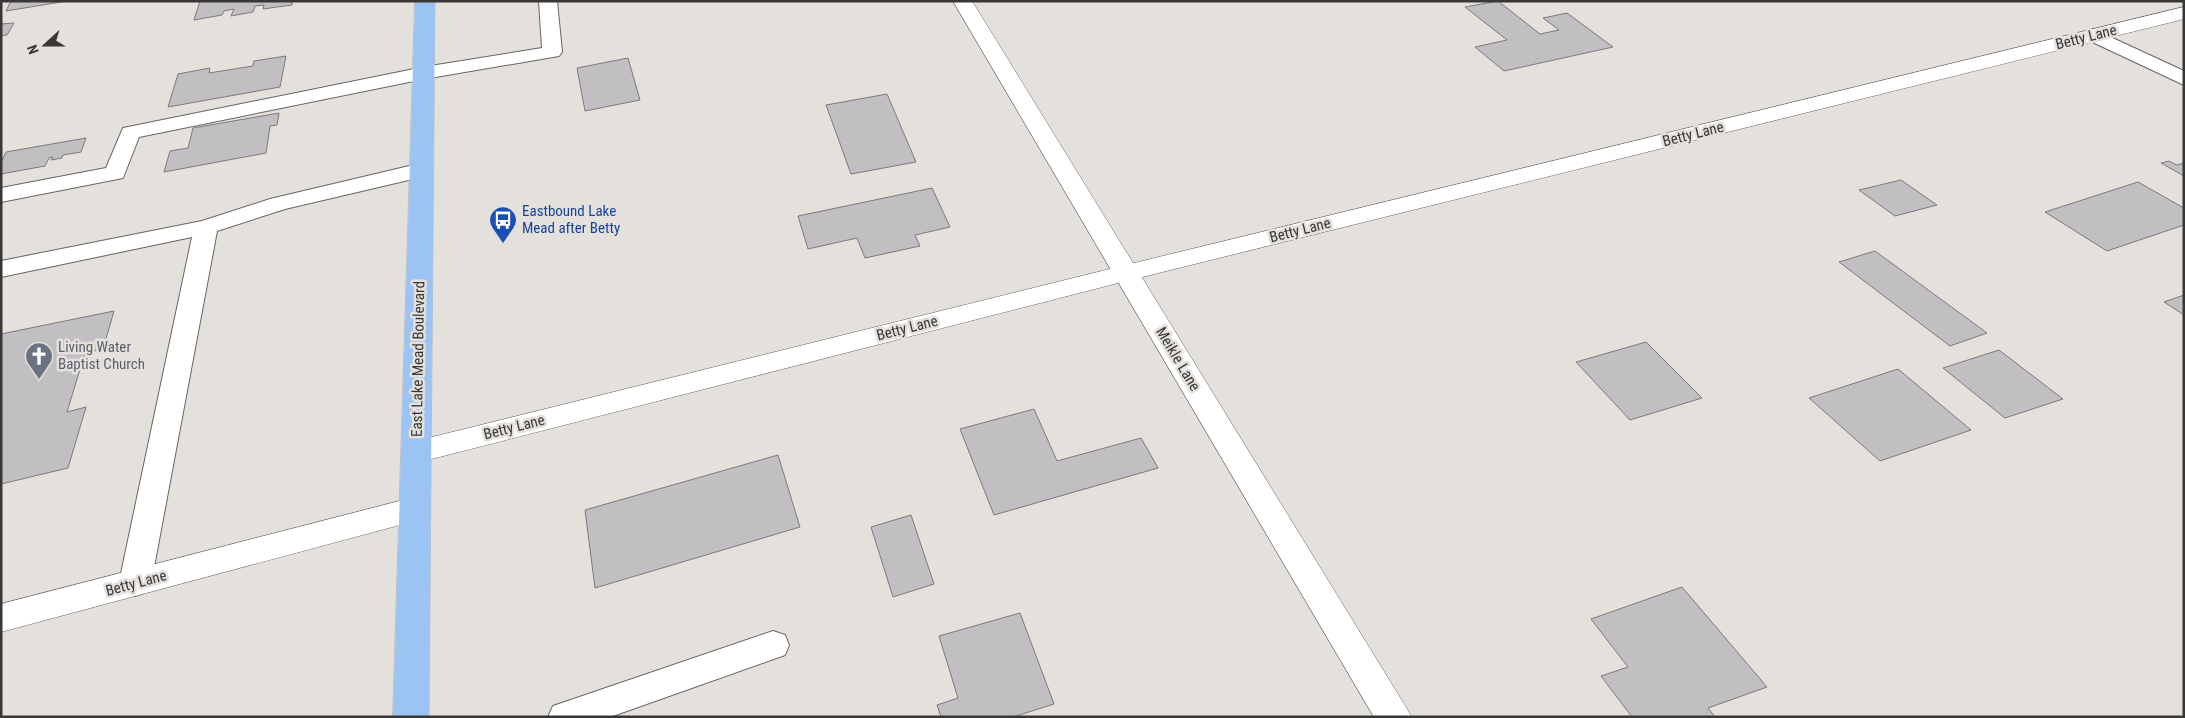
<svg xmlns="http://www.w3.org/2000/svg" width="2185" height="718" font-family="'Roboto Condensed',sans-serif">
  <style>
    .building { fill: #c2bfc2; stroke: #7c797c }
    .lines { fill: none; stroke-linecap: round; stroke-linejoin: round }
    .service-casing { stroke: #676562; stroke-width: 2 }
    .minor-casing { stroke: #676562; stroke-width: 1 }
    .tertiary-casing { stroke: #676562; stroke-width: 1 }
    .primary-casing { stroke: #bfbfbf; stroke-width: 1 }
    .service { fill: #fff; fill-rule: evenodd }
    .minor { fill: #fff; fill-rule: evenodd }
    .tertiary { fill: #fff; fill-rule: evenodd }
    .primary { fill: #9bc4f4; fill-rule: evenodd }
    .labels { text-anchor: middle; stroke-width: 5; stroke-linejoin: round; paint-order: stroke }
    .street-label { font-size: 15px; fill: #383736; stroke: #e4e1dd }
    .transit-label { font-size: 15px; fill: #164399; stroke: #e4e1dd; text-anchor: start }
    .worship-label { font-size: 15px; fill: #5b616d; stroke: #e4e1dd; text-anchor: start }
  </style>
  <rect width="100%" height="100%" fill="#e4e1dd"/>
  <g class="building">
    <path d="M11 1H67L6 11Z"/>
    <path d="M200 1H292V5L263 9 264 5 255 6 253 12 231 16 234 9 224 11 222 15 194 20Z"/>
    <path d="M1498 1 1540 34 1559 30 1543 18 1567 13 1613 47 1504 71 1475 47 1507 40 1465 7Z"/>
    <path d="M14 23 7 35 1 36V24Z"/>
    <path d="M286 56 280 87 168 107 178 74 210 68 209 73 253 66 254 61Z"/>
    <path d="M628 58 640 100 585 111 577 68Z"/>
    <path d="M887 94 916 162 851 174 826 105Z"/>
    <path d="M279 113 277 125 270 126 266 153 164 172 170 151 188 148 193 128Z"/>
    <path d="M86 138 81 152 63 155 62 158 51 160 53 157 49 158 45 166 1 174V163L6 152Z"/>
    <path d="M2169 161 2177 165 2184 163V176L2161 163Z"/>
    <path d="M1901 180 1937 205 1895 216 1859 190Z"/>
    <path d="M2138 182 2184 208V225L2107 251 2045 212Z"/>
    <path d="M932 188 950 227 915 235 920 246 865 258 857 238 808 249 798 216Z"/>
    <path d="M1875 251 1987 333 1950 346 1839 262Z"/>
    <path d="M2184 295V315L2164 302Z"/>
    <path d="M114 311 103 349 85 353 67 412 86 407 68 468 1 484V334Z"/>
    <path d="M1646 342 1702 398 1630 420 1576 362Z"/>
    <path d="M1999 350 2063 399 2005 418 1943 368Z"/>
    <path d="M1898 369 1971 430 1880 461 1809 398Z"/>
    <path d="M1034 409 1057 461 1141 438 1158 468 994 515 960 429Z"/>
    <path d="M778 455 800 527 595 588 585 510Z"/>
    <path d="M911 515 934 584 893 597 871 527Z"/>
    <path d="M1682 587 1767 687 1708 708 1715 717H1632L1601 676 1628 667 1591 619Z"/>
    <path d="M1020 613 1054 704 1013 717H941L937 705 958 698 939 636Z"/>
  </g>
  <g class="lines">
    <g class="service-casing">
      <g id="service">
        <path d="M539 1H557L562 52 559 56 424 79 139 137 123 178 1 202V188L106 168 123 128 424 67 542 48Z"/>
        <path d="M2093 29 2184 71V85L2086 39 2083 35 2086 31Z"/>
        <path d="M422 163 430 165 433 170 430 175 285 209 217 231 151 583 146 592 135 596 124 592 119 583 192 237 1 277V261L202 221 270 199Z"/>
        <path d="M773 631 785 635 789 645 785 655 610 717H548L553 706Z"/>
      </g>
    </g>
    <g class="minor-casing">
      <path id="minor" d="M953 1H972L1412 717H1374Z"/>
    </g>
    <g class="tertiary-casing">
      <g id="tertiary">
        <path d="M2184 7V19L1126 281 416 463 406 460 401 452 406 444 416 441 1126 265Z"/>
        <path d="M415 497 426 500 430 509 426 518 1 632V604Z"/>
      </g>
    </g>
    <g class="primary-casing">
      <path id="primary" d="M415 1H435L429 717H393Z"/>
    </g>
    <use href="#service" class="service"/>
    <use href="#minor" class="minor"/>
    <use href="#tertiary" class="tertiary"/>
    <use href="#primary" class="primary"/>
  </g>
  <defs>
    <g id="bus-pin" transform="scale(1.4375)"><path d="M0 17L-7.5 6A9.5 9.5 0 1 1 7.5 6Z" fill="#1a4fb4" stroke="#e4e1dd"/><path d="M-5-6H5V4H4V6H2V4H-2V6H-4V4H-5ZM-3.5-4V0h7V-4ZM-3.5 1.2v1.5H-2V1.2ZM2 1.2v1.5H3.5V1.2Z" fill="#fff"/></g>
    <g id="church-pin" transform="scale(1.4375)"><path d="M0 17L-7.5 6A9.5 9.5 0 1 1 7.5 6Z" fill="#6b7280" stroke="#e4e1dd"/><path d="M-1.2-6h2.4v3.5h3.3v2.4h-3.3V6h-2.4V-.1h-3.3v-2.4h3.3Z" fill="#fff"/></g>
  </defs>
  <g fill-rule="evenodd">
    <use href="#bus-pin" x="503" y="220"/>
    <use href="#church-pin" x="39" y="356"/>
  </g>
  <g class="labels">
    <g class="street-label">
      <text transform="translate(2086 37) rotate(-14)" y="5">Betty Lane</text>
      <text transform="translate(1693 134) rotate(-14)" y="5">Betty Lane</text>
      <text transform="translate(1300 230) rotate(-14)" y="5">Betty Lane</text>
      <text transform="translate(907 328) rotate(-14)" y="5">Betty Lane</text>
      <text transform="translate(418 359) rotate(-89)" y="5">East Lake Mead Boulevard</text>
      <text transform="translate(1178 359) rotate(59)" y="5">Meikle Lane</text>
      <text transform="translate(514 427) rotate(-14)" y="5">Betty Lane</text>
      <text transform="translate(136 583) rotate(-15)" y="5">Betty Lane</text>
    </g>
    <g class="transit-label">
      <text x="522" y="216">Eastbound Lake<tspan x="522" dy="17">Mead after Betty</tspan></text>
    </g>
    <g class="worship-label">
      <text x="58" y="352">Living Water<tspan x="58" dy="17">Baptist Church</tspan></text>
    </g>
  </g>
  <rect width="2185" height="718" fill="none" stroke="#383736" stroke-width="5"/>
  <g transform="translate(45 45) rotate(249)" stroke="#e4e1dd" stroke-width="4" paint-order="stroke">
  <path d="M0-4L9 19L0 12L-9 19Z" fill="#383736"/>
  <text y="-8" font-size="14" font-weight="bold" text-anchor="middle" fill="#383736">N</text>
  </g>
</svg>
